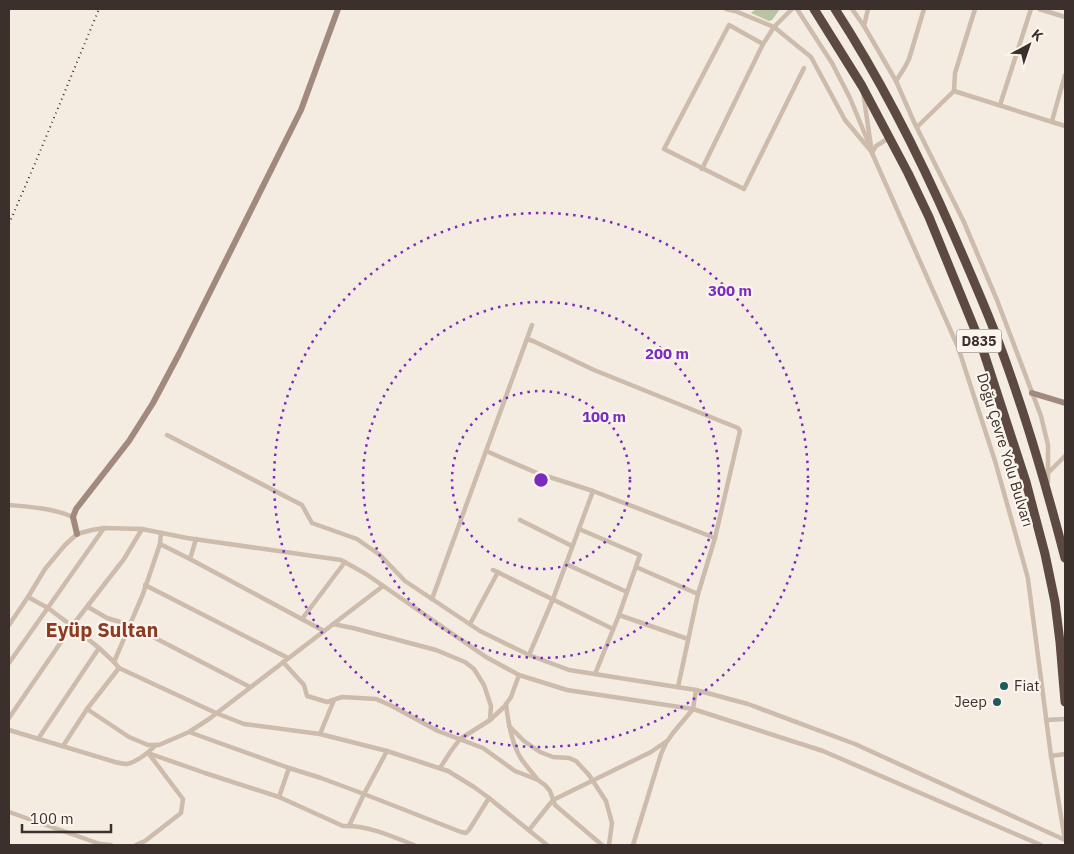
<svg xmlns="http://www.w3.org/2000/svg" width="1074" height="854" font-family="'IBM Plex Sans',sans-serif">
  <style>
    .green { fill: #b8c4a0 }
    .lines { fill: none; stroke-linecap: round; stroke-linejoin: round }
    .street { stroke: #cdbbac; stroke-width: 4.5 }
    .secondary { stroke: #a18a7d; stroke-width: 6 }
    .highway { stroke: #5c4a42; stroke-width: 9 }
    .rail { stroke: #3b302b; stroke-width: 2; stroke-dasharray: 1 4; stroke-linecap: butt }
    .ring { fill: none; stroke: #7b2cbf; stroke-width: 2.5; stroke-dasharray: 2.5 5 }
    .poi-dot { fill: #1f5a5e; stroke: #fbf5ee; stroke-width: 2 }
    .labels { text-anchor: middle; stroke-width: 4.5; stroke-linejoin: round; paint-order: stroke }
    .shield { fill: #fbf5ee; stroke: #756b66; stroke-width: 1 }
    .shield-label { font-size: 14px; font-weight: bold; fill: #3b302b }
    .street-label { font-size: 15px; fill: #3b302b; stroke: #fbf5ee }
    .poi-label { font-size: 15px; fill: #3b302b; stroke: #fbf5ee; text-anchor: start }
    .district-label { font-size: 20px; font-weight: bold; fill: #8c3b22; stroke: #fbf5ee }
    .centre { fill: #7b2cbf; stroke: #fbf5ee; stroke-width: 2.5 }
    .ring-label { font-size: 15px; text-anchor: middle; font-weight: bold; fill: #7b2cbf; stroke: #fbf5ee; stroke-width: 4.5; stroke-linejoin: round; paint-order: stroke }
  </style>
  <rect width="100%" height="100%" fill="#f4ebe1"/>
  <path class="green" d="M756 9H780L772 20 769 21 751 13Z"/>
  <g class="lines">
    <g class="street">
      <path d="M726 9 735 11 774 27 811 57 845 120 871 151"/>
      <path d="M797 9 832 63 850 98 869 144"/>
      <path d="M852 9 864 26 896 81 914 122 963 220 997 300 1041 416 1048 445V482"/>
      <path d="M1039 9 1065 17"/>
      <path d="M864 26 868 9"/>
      <path d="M763 44 729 25 664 149 744 189 804 68"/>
      <path d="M896 81 905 67 909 59 924 9"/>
      <path d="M954 91 1065 126"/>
      <path d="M863 92 872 153 958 347 995 461 1026 571 1028 579 1051 756 1065 840"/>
      <path d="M1000 105 1031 9"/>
      <path d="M1052 121 1065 75"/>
      <path d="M917 127 954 91 955 73 975 9"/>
      <path d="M872 153 876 146 889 138"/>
      <path d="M702 169 763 44 774 27 792 9"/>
      <path d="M527 339 533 341 594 370 738 428 740 431 715 538 698 594 678 687"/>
      <path d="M167 435 302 505 312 523 357 539 380 555 405 581 480 631 529 655 569 670 696 690 748 704 855 744 1065 840"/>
      <path d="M486 451 537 473 593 491 715 538"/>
      <path d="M1048 473 1065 456"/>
      <path d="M9 505C31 507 53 508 73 517"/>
      <path d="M520 520 572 546"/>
      <path d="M579 529 640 555 619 615 595 674"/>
      <path d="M160 544 190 559 324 631"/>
      <path d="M190 559 196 539"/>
      <path d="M566 564 627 592"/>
      <path d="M636 567 698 594"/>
      <path d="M493 570 613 629"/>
      <path d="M145 585 288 658"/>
      <path d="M28 597 48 608 72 626 99 648 114 662 119 668 216 713 244 724 320 734 387 751 448 771 474 787 489 798 547 845"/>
      <path d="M432 599 532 325"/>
      <path d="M88 607 107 618 130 625 250 687"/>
      <path d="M619 615 688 639"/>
      <path d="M302 619 345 562"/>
      <path d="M333 624 353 628 436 650 465 662 474 669 484 685 491 706 490 720"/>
      <path d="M470 624 498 572"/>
      <path d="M9 625 28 597 45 569 65 545 77 534 92 530 104 528 142 529 187 538 341 560 366 574 486 657 519 675 567 690 693 709 823 751 1041 845"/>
      <path d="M529 655 553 599 593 491"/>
      <path d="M114 662 143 594 160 544 161 533"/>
      <path d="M283 662 304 685 307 696 327 702 342 697 376 699 392 706 438 731 483 748 515 771 538 780 545 785 550 791 555 805 602 845"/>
      <path d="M9 663 104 528"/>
      <path d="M506 704C508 722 511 741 520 757 525 765 532 772 537 779"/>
      <path d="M87 709 129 737 148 745H159L189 732 209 719 383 586"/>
      <path d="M9 718 72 626 124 559 142 529"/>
      <path d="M1046 720 1065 719"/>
      <path d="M509 726 524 741 540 752 553 757 569 758 576 761 589 775 606 801 612 823 609 845"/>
      <path d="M9 730 115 762C119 763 124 764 127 764 139 761 148 753 156 745"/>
      <path d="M189 732 289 768 321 778 364 794 461 832 466 833 469 830 489 798"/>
      <path d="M320 734 334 700"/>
      <path d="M38 739 99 648"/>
      <path d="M63 746 87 709 119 668"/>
      <path d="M148 753 205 773 279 797 343 826C368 825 391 836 414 845"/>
      <path d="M1051 756 1065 754"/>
      <path d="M440 768 451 751 460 739 490 720 504 707 511 697 519 675"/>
      <path d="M279 797 289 768"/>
      <path d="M9 812 100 844 111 845"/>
      <path d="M349 826 364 794 387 751"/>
      <path d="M529 830 553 800 651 752 667 741"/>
      <path d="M136 845 145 841 181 813 183 799 149 754"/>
      <path d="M633 845 661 754 666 743 673 733 693 709 696 690"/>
    </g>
    <g class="secondary">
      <path d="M1032 393 1065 403"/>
      <path d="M77 534 73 517 76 509 129 441 153 403 179 354 301 110 338 9"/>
    </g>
    <g class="highway">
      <path d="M814 9 862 86 908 173 929 217 982 347 1026 482 1045 554 1055 602 1060 642 1065 702"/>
      <path d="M835 9C881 80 919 155 953 233 967 265 981 297 994 330 1023 405 1045 481 1065 558"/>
    </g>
    <path class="rail" d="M9 224 39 154 99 9"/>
  </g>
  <g class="ring">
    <circle cx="541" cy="480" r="89"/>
    <circle cx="541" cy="480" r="178"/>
    <circle cx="541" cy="480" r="267"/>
  </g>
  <g class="poi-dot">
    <circle cx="1004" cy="686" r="5"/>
    <circle cx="997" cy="702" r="5"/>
  </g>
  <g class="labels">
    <rect class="shield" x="956.5" y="329.5" width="45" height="23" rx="4"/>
    <g class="shield-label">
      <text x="979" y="346">D835</text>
    </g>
    <g class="street-label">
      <text transform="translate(1005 450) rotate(73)" y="5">Doğu Çevre Yolu Bulvarı</text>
    </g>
    <g class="poi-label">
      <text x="1014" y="691">Fiat</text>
      <text x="987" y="707" text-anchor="end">Jeep</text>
    </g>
    <g class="district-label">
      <text x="102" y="637">Eyüp Sultan</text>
    </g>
  </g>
  <circle cx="541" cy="480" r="8" class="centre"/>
  <g class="ring-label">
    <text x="730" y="296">300 m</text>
    <text x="667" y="359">200 m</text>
    <text x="604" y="422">100 m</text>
  </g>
  <rect width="1074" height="854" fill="none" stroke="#3b302b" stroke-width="20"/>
  <g transform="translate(1029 45) rotate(40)" stroke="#fbf5ee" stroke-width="4" paint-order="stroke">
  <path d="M0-4L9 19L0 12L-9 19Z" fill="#3b302b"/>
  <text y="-8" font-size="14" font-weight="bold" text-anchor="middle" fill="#3b302b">K</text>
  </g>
  <path d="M22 824v8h89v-8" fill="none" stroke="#3b302b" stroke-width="2.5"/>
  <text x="30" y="824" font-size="15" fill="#3b302b" stroke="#fbf5ee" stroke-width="4" paint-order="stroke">100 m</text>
</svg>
